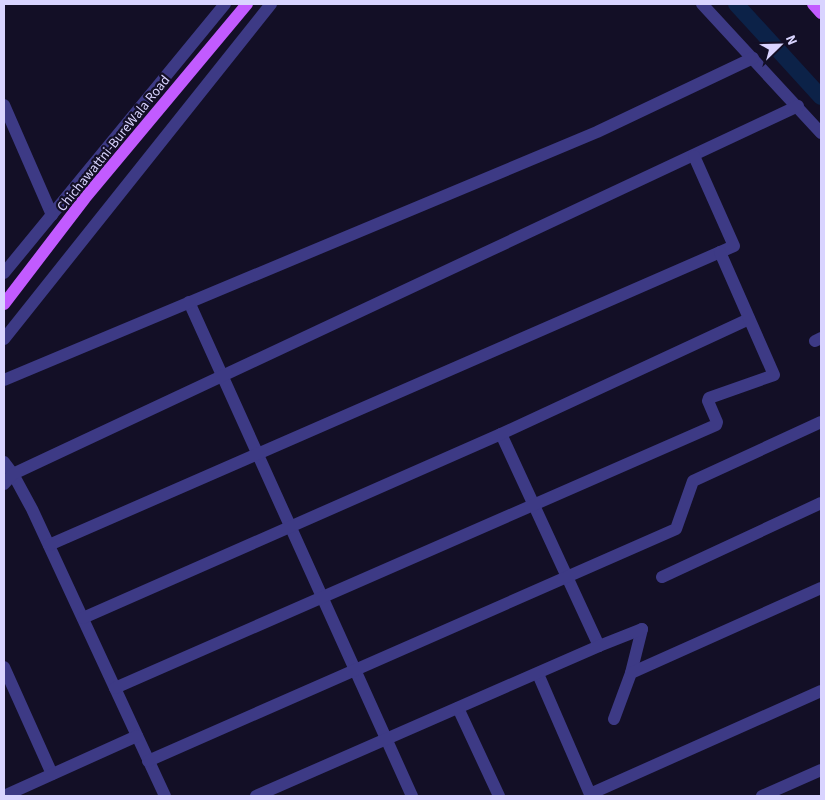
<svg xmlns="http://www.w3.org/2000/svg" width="825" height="800" font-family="'Source Sans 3',sans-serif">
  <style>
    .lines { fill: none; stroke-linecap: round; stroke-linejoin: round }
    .canal { stroke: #0c2248; stroke-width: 16 }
    .minor { stroke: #3d3a85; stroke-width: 12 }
    .major { stroke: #c25bff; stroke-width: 12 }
    .labels { text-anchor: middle; stroke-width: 4.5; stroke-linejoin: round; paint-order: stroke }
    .street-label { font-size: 14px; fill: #d9d4ff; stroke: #130f26 }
  </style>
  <rect width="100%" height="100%" fill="#130f26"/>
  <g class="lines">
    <path class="canal" d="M736 4 821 97"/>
    <g class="minor">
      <path d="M702 4 821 133"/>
      <path d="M4 105 52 215"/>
      <path d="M4 273 225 4"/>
      <path d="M189 302 412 796"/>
      <path d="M4 339 271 4"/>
      <path d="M815 341 821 338"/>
      <path d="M4 380 597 132 753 58"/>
      <path d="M501 434 599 646"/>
      <path d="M4 462 13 474 32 509 165 796"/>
      <path d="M4 484 13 474 798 106"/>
      <path d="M49 545 734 246 694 156"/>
      <path d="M662 577 821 503"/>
      <path d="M83 618 501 434 749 319"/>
      <path d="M4 667 52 774"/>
      <path d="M631 673 642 629"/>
      <path d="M538 674 590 794 821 691"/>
      <path d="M115 688 716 425 717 422 708 401 709 398 774 375 720 252"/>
      <path d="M458 708 499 796"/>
      <path d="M614 719 631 673 821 588"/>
      <path d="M148 761 676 529 693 481 821 422"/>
      <path d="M4 796 137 736"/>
      <path d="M256 796 599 646 642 629"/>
      <path d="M762 796 821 770"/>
    </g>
    <g class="major">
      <path d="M813 4 821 13"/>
      <path d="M4 304 85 198 247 4"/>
    </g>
  </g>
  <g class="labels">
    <g class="street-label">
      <text transform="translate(113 143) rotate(-51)" y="5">Chichawattni-BureWala Road</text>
    </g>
  </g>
  <rect width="825" height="800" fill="none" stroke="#d9d4ff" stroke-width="10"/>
  <g transform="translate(780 45) rotate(67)" stroke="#130f26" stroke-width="4" paint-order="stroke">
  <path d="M0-4L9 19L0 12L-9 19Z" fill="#d9d4ff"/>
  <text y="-8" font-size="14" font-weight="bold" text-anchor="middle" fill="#d9d4ff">N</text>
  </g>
</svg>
